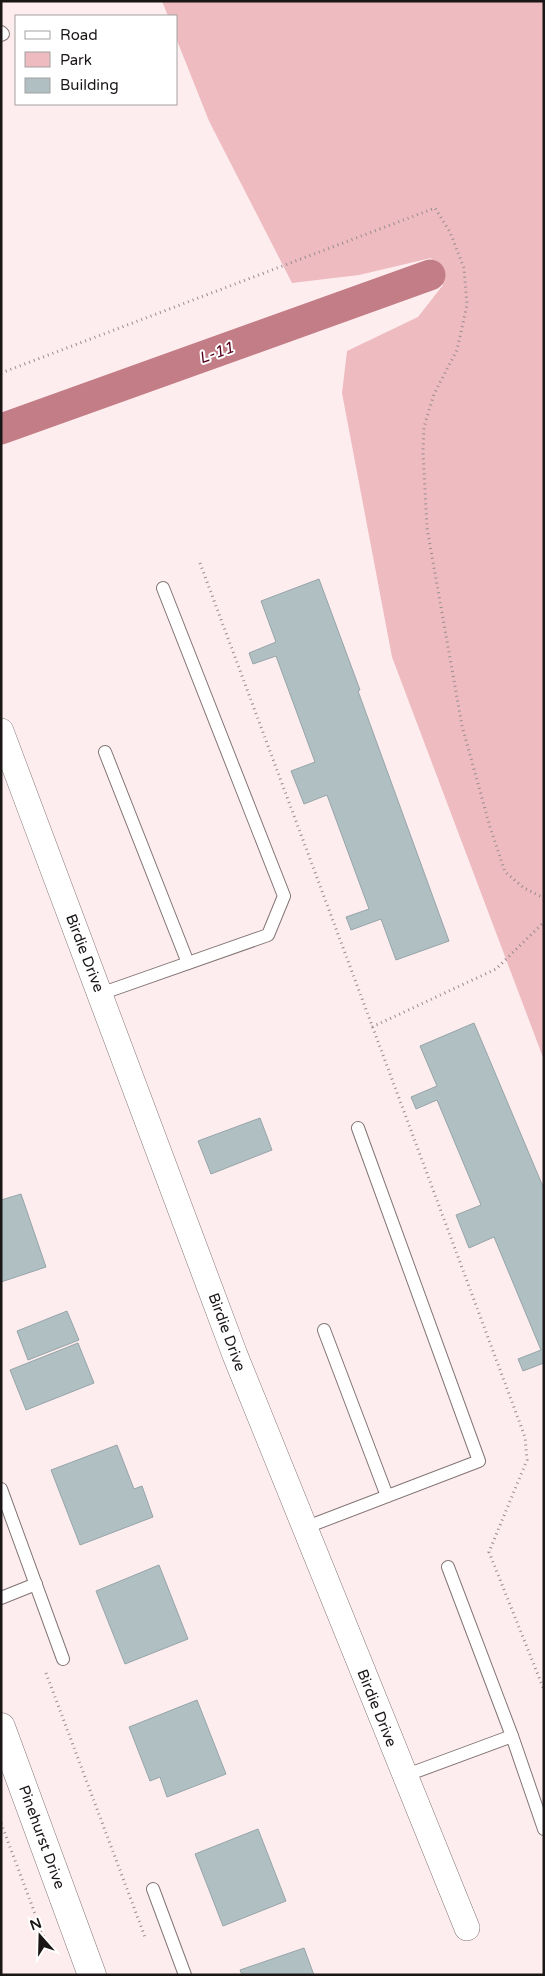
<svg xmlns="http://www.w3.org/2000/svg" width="545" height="1976" font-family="'Varela Round',sans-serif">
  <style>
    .green { fill: #edbbc0 }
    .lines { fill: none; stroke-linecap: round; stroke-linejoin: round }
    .canal { stroke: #c37d86; stroke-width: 31 }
    .building { fill: #afbfc2; stroke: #96a5a8 }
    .service-casing { stroke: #837576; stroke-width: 14 }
    .minor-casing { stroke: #837576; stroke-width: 26 }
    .tertiary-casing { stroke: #837576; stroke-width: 29 }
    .path { stroke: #998d8f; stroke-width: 3; stroke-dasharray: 1 4; stroke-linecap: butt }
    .service { stroke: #fff; stroke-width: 12 }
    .minor { stroke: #fff; stroke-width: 25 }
    .tertiary { stroke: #fff; stroke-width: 28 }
    .labels { text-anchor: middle; stroke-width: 4; stroke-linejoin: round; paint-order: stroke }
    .street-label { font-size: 15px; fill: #1b1616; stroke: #fff }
    .water-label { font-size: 16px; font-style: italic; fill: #55001a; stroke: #fff }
  </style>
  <rect width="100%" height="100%" fill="#feedef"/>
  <path class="green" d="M162 1H544V1060L392 657 342 393 347 351 418 317 443 285 431 258 359 275 292 283 209 121 176 38V16H168Z"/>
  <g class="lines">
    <path class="canal" d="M1 429 430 275"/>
  </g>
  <g class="building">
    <path d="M319 579 360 690 358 691 449 941 396 960 381 919 351 930 346 917 369 909 327 795 304 804 291 771 315 762 276 656 253 664 249 653 276 642 261 601Z"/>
    <path d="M474 1023 544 1189V1363L523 1371 518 1359 541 1350 494 1237 469 1248 456 1215 481 1205 437 1100 416 1109 411 1097 437 1086 420 1046Z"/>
    <path d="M260 1118 272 1150 211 1174 198 1141Z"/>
    <path d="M21 1194 46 1267 1 1282V1200Z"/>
    <path d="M67 1311 79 1340 28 1360 17 1331Z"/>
    <path d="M78 1343 94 1383 26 1410 10 1370Z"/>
    <path d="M117 1445 134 1489 142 1486 153 1517 80 1545 51 1470Z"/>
    <path d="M159 1565 188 1639 125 1664 96 1591Z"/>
    <path d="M197 1700 226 1774 167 1797 160 1777 150 1781 129 1727Z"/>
    <path d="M258 1829 286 1901 223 1926 195 1854Z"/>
    <path d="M304 1948 314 1975H242L240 1970Z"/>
  </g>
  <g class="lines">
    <g class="service-casing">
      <g id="service">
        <path d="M1 32 3 34 1 35"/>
        <path d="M105 752 188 963"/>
        <path d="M100 994 268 935 284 896 163 588"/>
        <path d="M324 1330 387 1496"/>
        <path d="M1 1489 63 1659"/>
        <path d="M304 1528 479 1461 358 1128"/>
        <path d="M1 1598 36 1584"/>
        <path d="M512 1736 544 1829"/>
        <path d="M404 1776 512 1736 448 1567"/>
        <path d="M153 1889 185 1975"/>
      </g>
    </g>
    <g class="minor-casing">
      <path id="minor" d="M1 731 235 1355 467 1928"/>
    </g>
    <g class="tertiary-casing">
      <path id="tertiary" d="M1 1727 92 1975"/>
    </g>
    <g class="path">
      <path d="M1 373 435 208 450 232 464 268 467 305 457 350 434 394 424 427 423 452 427 528 462 726 490 827 505 872 524 888 544 898"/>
      <path d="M200 563 525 1437 527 1460 489 1552 544 1690"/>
      <path d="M372 1027 496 969 544 922"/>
      <path d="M46 1673 145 1937"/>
      <path d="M1 1823 49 1951"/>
    </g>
    <use href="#service" class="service"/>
    <use href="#minor" class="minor"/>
    <use href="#tertiary" class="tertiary"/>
  </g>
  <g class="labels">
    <g class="street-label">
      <text transform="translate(85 953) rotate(69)" y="5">Birdie Drive</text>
      <text transform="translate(227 1332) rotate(70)" y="5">Birdie Drive</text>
      <text transform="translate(377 1708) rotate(68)" y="5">Birdie Drive</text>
      <text transform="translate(42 1837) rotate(70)" y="5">Pinehurst Drive</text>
    </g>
    <g class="water-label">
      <text transform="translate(216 352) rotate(-20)" y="6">L-11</text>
    </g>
  </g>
  <rect width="545" height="1976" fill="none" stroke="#1b1616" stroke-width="5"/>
  <rect x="15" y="15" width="162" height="90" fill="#ffffff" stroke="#a4a2a2"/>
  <rect x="25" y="31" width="25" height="8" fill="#ffffff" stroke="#a4a2a2"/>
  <text x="60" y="40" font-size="15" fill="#1b1616">Road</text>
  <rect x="25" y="52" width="25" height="15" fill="#edbbc0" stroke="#a4a2a2"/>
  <text x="60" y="65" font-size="15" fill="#1b1616">Park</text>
  <rect x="25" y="78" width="25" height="15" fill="#afbfc2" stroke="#a4a2a2"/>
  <text x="60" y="90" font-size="15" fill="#1b1616">Building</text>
  <g transform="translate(40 1936) rotate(340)" stroke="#ffffff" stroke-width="4" paint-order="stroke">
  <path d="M0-4L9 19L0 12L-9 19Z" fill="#1b1616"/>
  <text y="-8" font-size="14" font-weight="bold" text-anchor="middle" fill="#1b1616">N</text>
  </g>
</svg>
